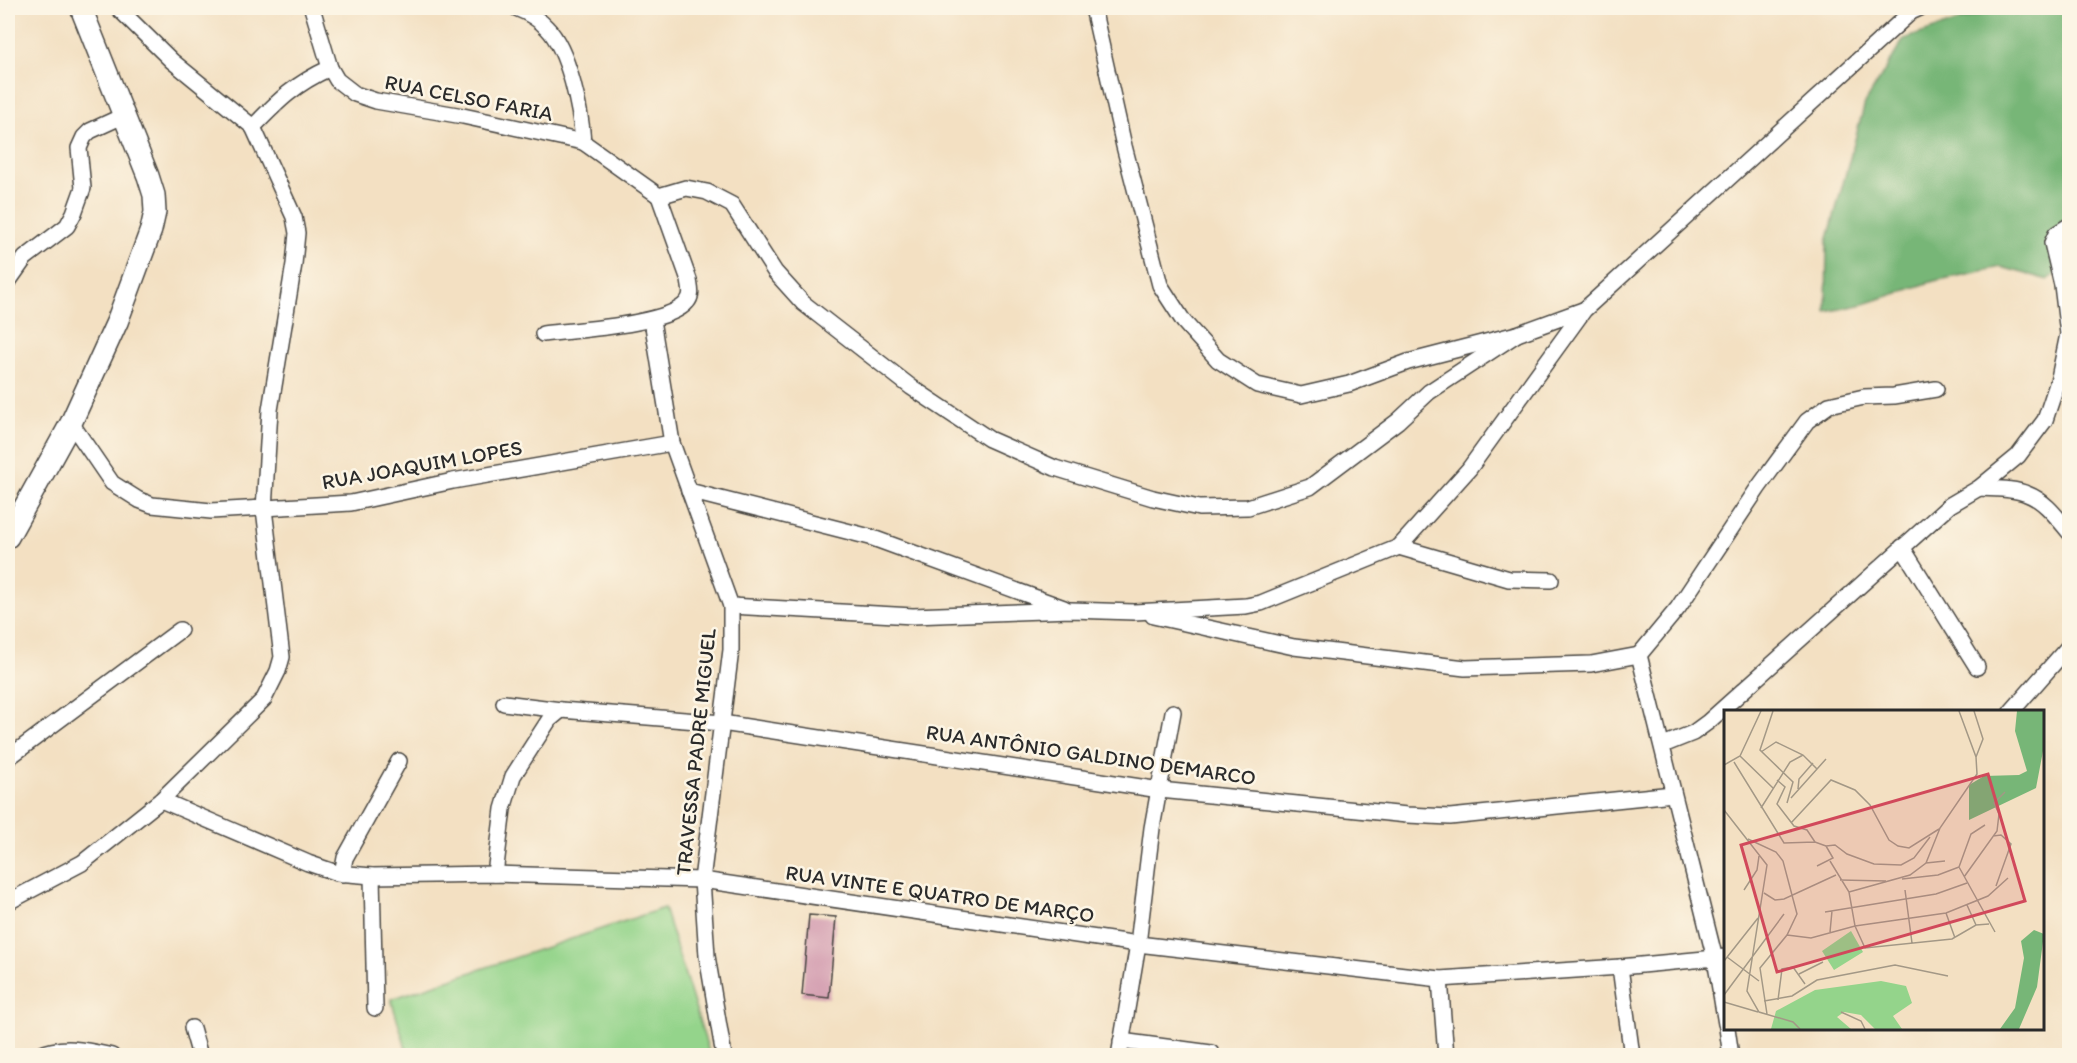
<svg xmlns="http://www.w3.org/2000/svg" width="2077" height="1063" font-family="Itim,sans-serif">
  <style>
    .green { fill: #94d48b; stroke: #60805b; stroke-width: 1.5 }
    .forest { fill: #77b677; stroke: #517051; stroke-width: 1.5 }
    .building { fill: #d29aae }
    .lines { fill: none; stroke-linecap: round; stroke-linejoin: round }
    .minor-casing { stroke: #494642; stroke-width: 18 }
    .secondary-casing { stroke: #494642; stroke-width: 24 }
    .minor { stroke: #fff; stroke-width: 15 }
    .secondary { stroke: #fff; stroke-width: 21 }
    .labels { text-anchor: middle; stroke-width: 5; stroke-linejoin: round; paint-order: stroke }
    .street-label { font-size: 21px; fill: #2b2b2b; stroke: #fcf5e5 }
    .inset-road { fill: none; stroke: #a39886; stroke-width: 1.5 }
    .view { fill: #d1495b; fill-opacity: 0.15; stroke: #d1495b; stroke-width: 3 }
    .inset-edge { fill: none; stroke: #2b2b2b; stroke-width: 3 }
  </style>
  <rect width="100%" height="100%" fill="#fcf5e5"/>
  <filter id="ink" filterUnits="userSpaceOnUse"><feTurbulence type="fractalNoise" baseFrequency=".0167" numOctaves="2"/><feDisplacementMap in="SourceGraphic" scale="12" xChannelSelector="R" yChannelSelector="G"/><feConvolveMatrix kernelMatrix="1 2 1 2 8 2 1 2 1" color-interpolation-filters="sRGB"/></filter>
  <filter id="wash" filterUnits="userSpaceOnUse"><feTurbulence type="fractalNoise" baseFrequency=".008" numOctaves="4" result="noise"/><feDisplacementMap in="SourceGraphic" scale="24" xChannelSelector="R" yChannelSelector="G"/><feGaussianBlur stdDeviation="1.35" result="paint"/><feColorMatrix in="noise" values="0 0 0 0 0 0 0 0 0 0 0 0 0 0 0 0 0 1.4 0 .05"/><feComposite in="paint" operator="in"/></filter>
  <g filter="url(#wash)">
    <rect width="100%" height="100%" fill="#f3e0c2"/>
    <path class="green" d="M664 908 710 1055H408L391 999Z"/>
    <path class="forest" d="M2015 8H2069V264L2048 280 2001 267 1934 281 1864 304 1826 312 1827 242 1865 103 1904 39 1973 16Z"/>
    <g id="blocks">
      <path class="building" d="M809 915 836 917 829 998 802 995Z"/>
    </g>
  </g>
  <g filter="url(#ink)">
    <use href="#blocks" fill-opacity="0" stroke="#494642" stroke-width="1.5"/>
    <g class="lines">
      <g class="minor-casing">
        <g id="minor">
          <path d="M312 8 330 68 337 80 355 94 376 101 463 116 583 142 659 196"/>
          <path d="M516 8C526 12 539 19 547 28 569 50 581 112 583 142"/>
          <path d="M1093 8 1124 146 1160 285 1184 322 1218 360 1257 385 1301 395 1349 384 1408 362 1517 334 1583 310"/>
          <path d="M253 127C279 100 295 84 330 68"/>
          <path d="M659 196 686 188 707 192 732 205 775 272 803 303 911 387 989 439 1055 468 1153 498 1199 508 1248 507 1310 487 1398 421 1429 392 1517 334"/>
          <path d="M8 282 25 258 67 226 74 213 83 188 79 148 84 137 90 131 125 115"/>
          <path d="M652 320 672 443 731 606V650L702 880 707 956 724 1056"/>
          <path d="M543 334C574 330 669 325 687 302 693 295 690 288 689 280L659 196"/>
          <path d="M71 423 112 483 139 500 152 505 211 511 351 503 453 481 672 443"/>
          <path d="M1979 488C1994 489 2014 488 2027 494 2046 501 2058 519 2070 533"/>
          <path d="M689 491 870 537 1064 608"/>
          <path d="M1399 547 1509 579 1551 580"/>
          <path d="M1902 547 1977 667"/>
          <path d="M731 606 913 616 1071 610 1134 612 1246 606 1261 603 1399 547 1469 469 1584 310 1911 12 1920 8"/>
          <path d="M1153 616 1294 647 1465 668 1591 664 1639 655"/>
          <path d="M1639 655 1678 608 1758 488 1807 421 1829 405 1864 397 1894 396 1936 389"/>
          <path d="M1639 655 1715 959 1726 1024"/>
          <path d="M504 703 561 710 722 723 1160 790 1407 815 1450 817 1673 794"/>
          <path d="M2011 712 2070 645"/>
          <path d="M1663 745 1693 733 1708 722 1950 505 1979 488 2018 456 2045 420 2059 378 2068 334 2062 285 2052 243 2056 234 2070 225"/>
          <path d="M8 758 180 630"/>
          <path d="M161 800 308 863 337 873 372 876 495 874 702 880 1138 944 1440 979 1620 967 1726 957"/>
          <path d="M342 874 345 858 399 761"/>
          <path d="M495 874 503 809 513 776 549 720 561 710"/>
          <path d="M372 876 375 1008"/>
          <path d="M8 902 82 863 161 800 264 699 278 671 282 657 264 509 270 410 294 264 297 233 294 217 253 127 172 61 118 8"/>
          <path d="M1620 967 1632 1056"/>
          <path d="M1440 979 1446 1056"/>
          <path d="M192 1028 200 1056"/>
          <path d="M1727 1028 1731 1056"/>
          <path d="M1121 1041 1211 1053"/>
          <path d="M37 1056C62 1044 86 1050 112 1056"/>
          <path d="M1119 1056 1138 944 1152 828 1173 712"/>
        </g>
      </g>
      <g class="secondary-casing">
        <path id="secondary" d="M8 537 71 423 117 322 151 230 155 212 154 195 148 176 81 8"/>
      </g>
      <use href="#minor" class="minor"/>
      <use href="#secondary" class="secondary"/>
    </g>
  </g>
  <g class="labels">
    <g class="street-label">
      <text transform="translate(469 98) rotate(11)" y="7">RUA CELSO FARIA</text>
      <text transform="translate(422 465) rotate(-10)" y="7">RUA JOAQUIM LOPES</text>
      <text transform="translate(696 752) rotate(-84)" y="7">TRAVESSA PADRE MIGUEL</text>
      <text transform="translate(1091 755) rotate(8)" y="7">RUA ANTÔNIO GALDINO DEMARCO</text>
      <text transform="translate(940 894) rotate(8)" y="7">RUA VINTE E QUATRO DE MARÇO</text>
    </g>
  </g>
  <g transform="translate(1724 710)">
    <rect width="320" height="320" fill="#f3e0c2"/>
    <path d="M127 221 139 242 110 260 98 241ZM157 271 182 276 188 293 169 306 178 319H151L137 305 120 302 113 307 127 319H47L52 301 91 280Z" fill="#94d48b"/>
    <path d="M293 1H319V41L312 78 245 110V75L260 66 295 65 303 61 291 21ZM310 220 320 224 313 277 295 319H276L291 298 300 248 297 231Z" fill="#77b677"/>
    <path class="inset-road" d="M49 1 36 40 69 72 63 93M250 1 259 29 252 47M37 42 52 32 79 45 93 59M16 46 49 78M10 52 60 133 91 132 102 136M0 55 16 46 37 1M53 70 61 77 53 94 70 116 83 120 91 132M74 79 75 69 89 53M67 88 102 49M37 98 66 52 79 45M0 100 43 155 23 281 35 302 69 312 76 319M67 113 107 70 131 80 146 95 165 130 174 136 185 138 215 119M269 126 277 125 287 134 272 176M24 129 52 142 59 151 73 204 63 225 36 258 43 304M102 136 111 135 123 144 150 154 177 155 190 148 206 127M106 151 125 182 131 216 141 238 228 229 252 215 265 214M202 153 221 151M93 156 109 148 102 136M235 157 271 222M235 157 247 124 261 115M240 167 273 121 275 104 270 93 281 82M178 169 214 165 235 157M116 170 162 171M20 180 33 160 35 146M181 180 188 233M125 182 186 165 202 153 216 118 253 64 252 47 235 1M40 183 51 190 60 189 112 165M243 195 252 215M101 202 212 184 243 173M222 203 231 228M106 222 108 201M63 225 87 228 131 216 222 203 264 186 284 168M3 247 35 271M0 251 34 208M75 264 99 252M0 285 60 204M54 290 58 259 69 257 81 274M40 291 68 286 93 270 171 255 224 266M0 292 34 302M117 302 137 311 141 319"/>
    <path class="view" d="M264 64 301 191 53 262 17 135Z"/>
    <rect width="320" height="320" class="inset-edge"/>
  </g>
  <rect width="2077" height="1063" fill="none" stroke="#fcf5e5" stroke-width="30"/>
</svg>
